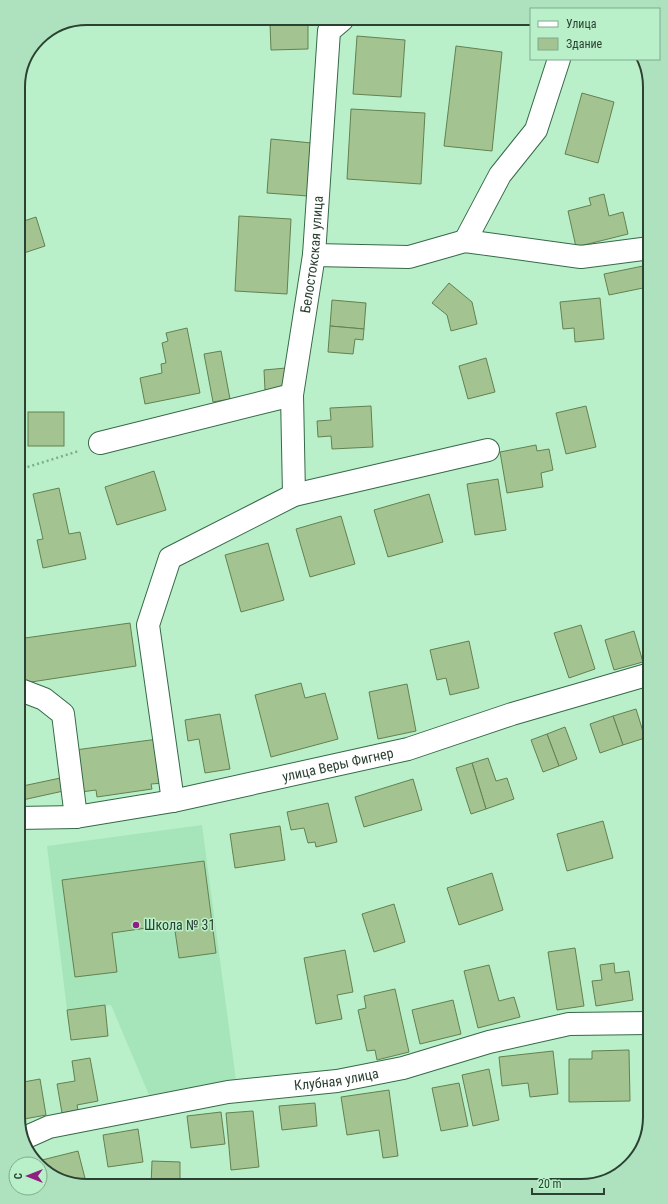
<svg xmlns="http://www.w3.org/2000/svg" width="668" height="1204" font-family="'Roboto Condensed',sans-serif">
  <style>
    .built { fill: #a6e5ba }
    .building { fill: #a3c391; stroke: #638151 }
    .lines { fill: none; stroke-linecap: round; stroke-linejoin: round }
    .minor-casing { stroke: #356948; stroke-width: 24 }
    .path { stroke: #81ab8e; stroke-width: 2.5; stroke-dasharray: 2 3; stroke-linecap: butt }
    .minor { stroke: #fff; stroke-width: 22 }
    .poi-dot { fill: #8f1f80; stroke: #b9f0ca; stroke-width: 1.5 }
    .labels { text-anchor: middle; stroke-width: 3; stroke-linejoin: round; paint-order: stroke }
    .street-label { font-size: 14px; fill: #2b4132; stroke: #b9f0ca }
    .poi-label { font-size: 14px; fill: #2b4132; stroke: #b9f0ca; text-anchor: start }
    .rim { fill: none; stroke: #2b4132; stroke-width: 2 }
  </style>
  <rect width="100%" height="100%" fill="#b9f0ca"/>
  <path class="built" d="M202 825 236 1080 149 1095 111 1005 67 1010 47 846Z"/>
  <g class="building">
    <path d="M308 23V49L271 50 270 24Z"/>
    <path d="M357 36 405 40 401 97 353 94Z"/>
    <path d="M456 46 502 52 492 151 444 146Z"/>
    <path d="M582 93 614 102 598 163 565 154Z"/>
    <path d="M351 109 425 113 421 184 347 179Z"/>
    <path d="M271 139 312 143 308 196 267 193Z"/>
    <path d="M604 194 609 216 623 212 628 234 576 247 568 211 591 205 589 198Z"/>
    <path d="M239 216 291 219 287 294 235 291Z"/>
    <path d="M36 217 45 246 18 255V223Z"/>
    <path d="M643 266 648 287 609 295 604 274Z"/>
    <path d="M449 283 472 302 477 324 451 331 447 315 432 303Z"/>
    <path d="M600 298 604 339 575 342 574 328 563 329 560 302Z"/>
    <path d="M332 300 366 303 364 329 330 326Z"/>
    <path d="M330 326 364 329 363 340 355 339 353 354 328 352Z"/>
    <path d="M187 328 200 393 145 404 140 378 162 373 161 364 166 363 162 343 168 341 166 333Z"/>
    <path d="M221 351 230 399 213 402 204 354Z"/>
    <path d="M486 358 495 392 468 399 459 366Z"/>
    <path d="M286 368 287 389 265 390 264 370Z"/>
    <path d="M371 406 373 447 332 449 331 436 318 437 317 421 331 420 330 408Z"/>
    <path d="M586 406 596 447 566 454 556 413Z"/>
    <rect x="28" y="412" width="36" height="34"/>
    <path d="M536 445 537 451 549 449 553 470 541 473 543 487 507 493 500 452Z"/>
    <path d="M154 471 166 510 117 525 105 487Z"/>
    <path d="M498 479 506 530 475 535 467 484Z"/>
    <path d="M59 488 69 534 80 532 86 559 43 568 37 540 43 539 33 494Z"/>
    <path d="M429 494 443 542 388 557 374 510Z"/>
    <path d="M341 516 355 564 310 577 296 529Z"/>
    <path d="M268 543 284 600 241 612 225 555Z"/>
    <path d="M130 623 136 666 18 684V639Z"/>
    <path d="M581 625 595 669 569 678 554 633Z"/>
    <path d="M634 631 643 662 614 670 605 640Z"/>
    <path d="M469 641 479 688 450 695 446 678 437 680 430 650Z"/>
    <path d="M301 683 305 698 325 693 338 739 271 757 255 695Z"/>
    <path d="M407 684 416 731 378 739 369 692Z"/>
    <path d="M636 709 645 738 623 745 613 716Z"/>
    <path d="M220 714 230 769 205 773 199 739 188 741 185 720Z"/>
    <path d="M613 716 623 745 600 753 590 724Z"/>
    <path d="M565 727 577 759 559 766 547 734Z"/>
    <path d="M547 734 559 766 543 772 531 740Z"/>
    <path d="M158 739 164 783 151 784 152 789 97 797 96 790 81 792 75 750Z"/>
    <path d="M488 758 496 781 507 778 514 799 486 809 472 763Z"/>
    <path d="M472 763 486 809 471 814 456 768Z"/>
    <path d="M65 777 68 790 18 801V787Z"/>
    <path d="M413 779 422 810 364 827 355 797Z"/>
    <path d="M328 803 337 842 316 847 315 842 308 843 304 828 291 830 287 812Z"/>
    <path d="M603 821 613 858 567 871 557 834Z"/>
    <path d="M280 826 285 860 235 868 230 834Z"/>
    <path d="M204 861 216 953 179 958 174 924 112 933 117 972 75 977 62 880Z"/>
    <path d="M492 873 503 910 459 925 447 888Z"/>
    <path d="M394 904 405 942 374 952 362 914Z"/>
    <path d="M575 948 584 1006 557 1010 548 952Z"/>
    <path d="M345 950 353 992 337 995 342 1019 316 1024 304 958Z"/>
    <path d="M614 963 615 973 629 971 633 1000 596 1006 592 981 602 980 600 965Z"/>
    <path d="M489 965 499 1001 514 997 520 1017 478 1028 464 971Z"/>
    <path d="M395 989 409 1052 377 1060 375 1050 367 1051 358 1010 366 1008 364 996Z"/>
    <path d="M453 1000 461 1034 420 1044 412 1010Z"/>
    <path d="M105 1005 108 1036 71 1040 67 1010Z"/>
    <path d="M629 1050 630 1101 569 1102V1059H592V1051Z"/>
    <path d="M553 1051 558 1094 530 1097 528 1083 502 1086 499 1057Z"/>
    <path d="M90 1058 98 1101 77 1105 78 1110 62 1113 57 1084 75 1081 72 1061Z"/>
    <path d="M489 1069 499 1120 473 1126 462 1075Z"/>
    <path d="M40 1079 46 1115 19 1120 18 1083Z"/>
    <path d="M459 1083 468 1126 441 1131 432 1088Z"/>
    <path d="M389 1090 398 1156 383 1158 379 1130 347 1135 341 1097Z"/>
    <path d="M315 1103 317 1126 282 1130 279 1106Z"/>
    <path d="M253 1111 259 1167 231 1170 226 1113Z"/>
    <path d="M221 1112 225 1144 191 1148 187 1116Z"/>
    <path d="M138 1129 143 1162 108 1167 103 1135Z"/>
    <path d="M78 1151 87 1186 48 1174 38 1161Z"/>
    <path d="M152 1161 180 1162V1186H151Z"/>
  </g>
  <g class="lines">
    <g class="minor-casing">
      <g id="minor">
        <path d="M465 241 500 175 536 130 559 59"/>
        <path d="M314 255 409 257 465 241 581 257 650 248"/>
        <path d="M100 443 292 395"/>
        <path id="s1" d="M294 495 292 395 314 255 329 31 342 20"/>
        <path d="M18 689 44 699 63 714 76 817"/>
        <path d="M173 801 148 625 170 558 294 495 488 450"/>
        <path id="s2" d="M18 818 76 817 173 801 408 749 512 714 650 674"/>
        <path id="s3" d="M22 1139 49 1127 228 1092 337 1081 403 1068 489 1042 569 1024 650 1023"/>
      </g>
    </g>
    <path class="path" d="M18 470 79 451"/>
    <use href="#minor" class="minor"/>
  </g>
  <circle class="poi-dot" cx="136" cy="925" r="4"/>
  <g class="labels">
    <g class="street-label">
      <text dy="5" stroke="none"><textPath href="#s1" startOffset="242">Белостокская улица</textPath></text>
      <text dy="5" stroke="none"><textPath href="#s2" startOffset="325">улица Веры Фигнер</textPath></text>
      <text dy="5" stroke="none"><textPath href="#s3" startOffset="321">Клубная улица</textPath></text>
    </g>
    <g class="poi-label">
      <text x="144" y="930">Школа № 31</text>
    </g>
  </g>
  <path d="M0 0H668V1204H0ZM87 25H581A62 62 0 0 1 643 87V1117A62 62 0 0 1 581 1179H87A62 62 0 0 1 25 1117V87A62 62 0 0 1 87 25Z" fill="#aee2be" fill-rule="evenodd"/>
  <path class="rim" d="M87 25H581A62 62 0 0 1 643 87V1117A62 62 0 0 1 581 1179H87A62 62 0 0 1 25 1117V87A62 62 0 0 1 87 25Z"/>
  <rect x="530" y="8" width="130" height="52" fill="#b9f0ca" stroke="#80aa8d"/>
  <rect x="538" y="21" width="20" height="6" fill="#ffffff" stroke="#80aa8d"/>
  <text x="566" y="28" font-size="12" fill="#2b4132">Улица</text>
  <rect x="538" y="38" width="20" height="12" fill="#a3c391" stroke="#80aa8d"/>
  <text x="566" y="48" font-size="12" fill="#2b4132">Здание</text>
  <g transform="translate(28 1176) rotate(270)"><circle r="19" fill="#b9f0ca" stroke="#80aa8d"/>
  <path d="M0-3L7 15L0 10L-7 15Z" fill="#8f1f80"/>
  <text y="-6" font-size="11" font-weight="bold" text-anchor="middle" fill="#2b4132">С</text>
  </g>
  <path d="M532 1188v6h72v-6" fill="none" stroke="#2b4132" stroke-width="2"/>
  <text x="538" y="1188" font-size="12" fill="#2b4132" stroke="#b9f0ca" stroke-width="3" paint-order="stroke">20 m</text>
</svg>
